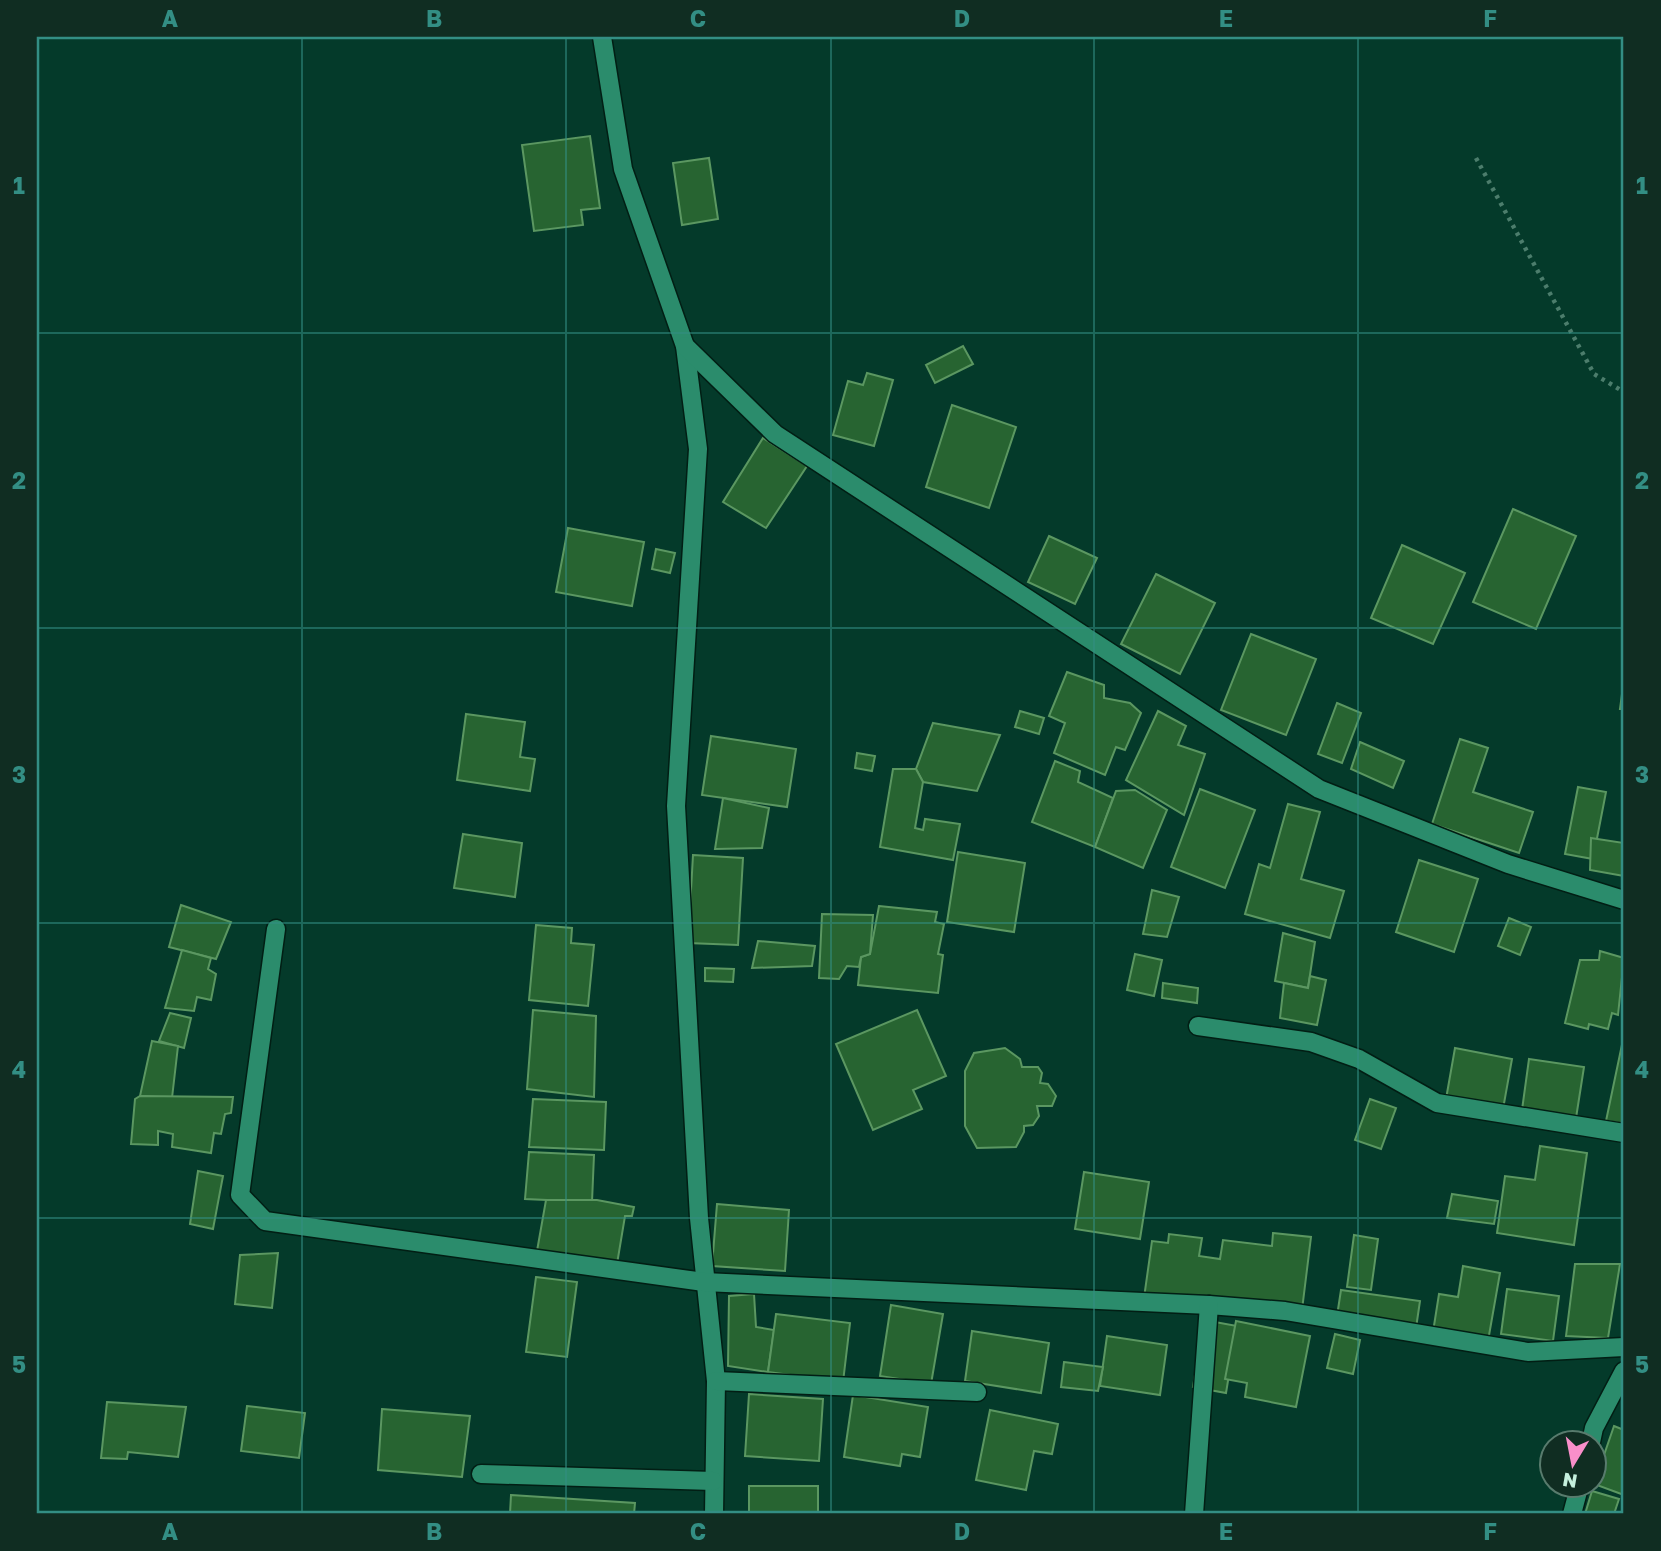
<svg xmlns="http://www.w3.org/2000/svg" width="1661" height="1551" font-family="'Golos Text',sans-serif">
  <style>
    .building { fill: #276431; stroke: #5b9761; stroke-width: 2 }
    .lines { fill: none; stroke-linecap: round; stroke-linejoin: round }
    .minor-casing { stroke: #021e14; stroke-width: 21 }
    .path { stroke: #4c7d6c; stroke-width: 4.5; stroke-dasharray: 3.5 5; stroke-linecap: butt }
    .minor { stroke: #2b8c6c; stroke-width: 18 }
    .grid { fill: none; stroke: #338e84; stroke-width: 2; stroke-opacity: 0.55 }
    .neatline { fill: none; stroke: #338e84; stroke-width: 2.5 }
    .grid-label { font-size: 23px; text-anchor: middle; font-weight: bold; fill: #338e84 }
  </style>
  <rect width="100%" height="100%" fill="#043a2a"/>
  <g class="building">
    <path d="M590 136 600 208 581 210 583 225 534 231 522 145Z"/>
    <path d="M709 158 718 219 682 225 673 163Z"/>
    <path d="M963 346 973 364 935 383 926 365Z"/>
    <path d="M867 373 893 380 874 446 833 435 848 381 863 385Z"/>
    <path d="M952 405 1016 427 989 508 926 487Z"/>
    <path d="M763 438 807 466 766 528 723 502Z"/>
    <path d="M1513 509 1576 536 1536 629 1473 602Z"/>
    <path d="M568 528 644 542 632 606 556 592Z"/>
    <path d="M1049 536 1097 558 1075 604 1028 582Z"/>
    <path d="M1402 545 1465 573 1433 644 1371 618Z"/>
    <path d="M656 549 675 553 670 573 652 569Z"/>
    <path d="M1156 574 1215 603 1180 674 1121 644Z"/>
    <path d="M1251 634 1316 659 1286 735 1221 710Z"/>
    <path d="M1067 672 1104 685V698L1130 703 1141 713 1125 750 1116 747 1105 775 1054 753 1065 723 1049 716Z"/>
    <path d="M1624 679V709H1620Z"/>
    <path d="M1337 703 1361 713 1342 763 1318 754Z"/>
    <path d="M1020 711 1044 718 1039 734 1015 727Z"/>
    <path d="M1158 711 1186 726 1178 745 1205 754 1184 815 1126 780Z"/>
    <path d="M466 714 525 722 520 757 535 759 530 791 457 780Z"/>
    <path d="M933 723 1000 735 977 791 923 782 916 769Z"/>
    <path d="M711 736 796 749 787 807 702 795Z"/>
    <path d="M1460 739 1488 748 1473 792 1533 812 1519 853 1432 824Z"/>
    <path d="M1360 742 1404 761 1393 788 1351 769Z"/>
    <path d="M857 753 875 756 872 771 855 768Z"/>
    <path d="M1055 761 1080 771 1078 782 1113 798 1095 847 1032 822Z"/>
    <path d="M893 769H916L923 782 915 828 923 830 925 819 960 824 953 860 880 847Z"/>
    <path d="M1578 787 1606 792 1593 859 1565 854Z"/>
    <path d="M1200 789 1255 810 1225 888 1171 867Z"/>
    <path d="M1135 790 1167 810 1143 868 1095 847 1116 791Z"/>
    <path d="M723 798 769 808 762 848 715 849Z"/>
    <path d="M1288 804 1320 812 1301 879 1344 891 1330 938 1245 914 1259 864 1270 868Z"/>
    <path d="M463 834 522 843 515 897 454 888Z"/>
    <path d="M1591 838 1624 843V876L1590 870Z"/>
    <path d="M958 852 1025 863 1014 932 947 922Z"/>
    <path d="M693 855 743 858 738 945 688 943Z"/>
    <path d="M1419 860 1478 879 1454 952 1396 932Z"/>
    <path d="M1152 890 1179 897 1167 937 1143 934Z"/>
    <path d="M181 905 231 922 216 959 169 947Z"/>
    <path d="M879 906 937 912 935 922 944 924 938 954 943 955 938 993 858 985 861 957 870 954Z"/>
    <path d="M822 914 873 915 870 954 861 957 859 967 847 966 839 979 819 978Z"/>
    <path d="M1509 918 1531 927 1520 955 1498 946Z"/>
    <path d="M536 925 572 928 571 943 594 945 588 1006 529 1000Z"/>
    <path d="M1283 933 1315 942 1308 988 1275 981Z"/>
    <path d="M758 941 815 946 812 966 752 968Z"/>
    <path d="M182 950 211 958 208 969 216 974 211 1000 197 997 194 1011 165 1008Z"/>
    <path d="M1600 951 1624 958 1618 1015 1612 1013 1608 1029 1589 1024 1588 1029 1565 1023 1580 960H1599Z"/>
    <path d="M1135 954 1162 960 1154 996 1127 990Z"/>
    <path d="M705 968 734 969 733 982 705 981Z"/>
    <path d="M1310 976 1326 980 1317 1025 1280 1018 1284 983 1308 988Z"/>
    <path d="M1163 983 1198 988 1197 1003 1162 998Z"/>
    <path d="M533 1010 596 1016 594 1097 527 1089Z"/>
    <path d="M917 1010 946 1076 913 1090 922 1109 873 1130 836 1044Z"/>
    <path d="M170 1013 191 1018 184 1048 159 1041Z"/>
    <path d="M1624 1035V1124L1606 1121Z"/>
    <path d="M152 1041 178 1046 172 1098 140 1096Z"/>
    <path d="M1005 1048 1020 1059 1022 1067H1038L1042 1073 1040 1083 1048 1084 1056 1096 1052 1106H1037L1039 1116 1033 1125 1024 1126V1132L1016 1147 977 1148 965 1126V1071L974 1053Z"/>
    <path d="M1455 1048 1512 1059 1503 1109 1446 1099Z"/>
    <path d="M1529 1059 1584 1067 1576 1118 1522 1110Z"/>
    <path d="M140 1096 233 1097 231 1113 225 1114 221 1134 214 1133 211 1153 172 1147 173 1134 158 1131V1145L131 1144 135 1099Z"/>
    <path d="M533 1099 606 1102 604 1150 529 1147Z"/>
    <path d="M1370 1099 1396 1108 1381 1149 1355 1140Z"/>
    <path d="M1540 1146 1587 1153 1574 1245 1497 1233 1505 1176 1535 1180Z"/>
    <path d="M529 1152 594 1155 592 1202 525 1199Z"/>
    <path d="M198 1171 223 1176 213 1229 190 1224Z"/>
    <path d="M1084 1172 1149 1182 1140 1239 1075 1229Z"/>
    <path d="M1452 1194 1498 1201 1494 1224 1447 1218Z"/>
    <path d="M546 1200H597L634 1207 632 1216H625L617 1264 537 1251Z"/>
    <path d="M717 1204 789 1210 785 1271 712 1266Z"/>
    <path d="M1273 1233 1311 1237 1301 1318 1144 1298 1152 1241 1168 1243 1169 1234 1202 1238 1199 1256 1220 1259 1223 1240 1272 1246Z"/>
    <path d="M1354 1235 1378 1239 1371 1290 1347 1287Z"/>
    <path d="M278 1253 272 1308 235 1304 240 1255Z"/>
    <path d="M1575 1264H1620L1608 1338 1566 1336Z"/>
    <path d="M1463 1266 1500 1273 1488 1341 1433 1332 1439 1294 1458 1297Z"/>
    <path d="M536 1277 577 1282 567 1357 526 1352Z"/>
    <path d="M1507 1289 1559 1296 1553 1341 1501 1334Z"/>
    <path d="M1341 1290 1420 1301 1416 1328 1337 1316Z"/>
    <path d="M754 1294 756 1327 774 1330 768 1372 728 1366 729 1296Z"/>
    <path d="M891 1305 943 1314 931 1384 880 1376Z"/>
    <path d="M776 1314 850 1323 843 1382 768 1372Z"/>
    <path d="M1204 1320 1237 1326 1226 1393 1193 1387Z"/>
    <path d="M1236 1321 1310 1336 1296 1407 1245 1397 1247 1383 1225 1379Z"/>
    <path d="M972 1331 1049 1343 1041 1393 965 1381Z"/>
    <path d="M1335 1334 1360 1340 1353 1374 1327 1368Z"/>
    <path d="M1107 1336 1167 1345 1160 1395 1100 1386Z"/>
    <path d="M1064 1362 1103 1367 1098 1391 1061 1387Z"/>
    <path d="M749 1394 823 1399 819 1461 745 1456Z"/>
    <path d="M853 1395 928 1407 920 1457 902 1454 900 1466 844 1457Z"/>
    <path d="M107 1402 186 1407 178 1457 128 1452 127 1459 101 1458Z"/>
    <path d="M247 1406 305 1413 299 1458 241 1451Z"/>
    <path d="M382 1409 470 1416 462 1477 378 1470Z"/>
    <path d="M990 1410 1058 1424 1052 1454 1034 1451 1026 1490 976 1480Z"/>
    <path d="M1614 1426 1624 1430V1495L1594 1484Z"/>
    <rect x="749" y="1486" width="69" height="28"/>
    <path d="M1592 1491 1619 1499 1614 1514H1585Z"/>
    <path d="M511 1495 635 1503 634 1514H510Z"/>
  </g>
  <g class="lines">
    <g class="minor-casing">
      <g id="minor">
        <path d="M602 37 623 169 685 346 698 449 676 806 699 1218 716 1381 714 1514"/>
        <path d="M685 346 775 434 1319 789 1508 864 1624 900"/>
        <path d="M276 929 240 1195 265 1221 704 1282 1209 1305 1285 1311 1528 1352 1624 1347"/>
        <path d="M1198 1026 1311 1042 1359 1059 1437 1103 1624 1133"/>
        <path d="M716 1381 977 1392"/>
        <path d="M1591 1442 1594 1428 1624 1371"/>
        <path d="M481 1474 713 1481"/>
        <path d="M1194 1514 1209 1305"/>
        <path d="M1572 1514 1580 1484"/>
      </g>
    </g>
    <path class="path" d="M1476 158 1594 374 1624 392"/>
    <use href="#minor" class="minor"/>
  </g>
  <path class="grid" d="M302 37V1514M566 37V1514M831 37V1514M1094 37V1514M1358 37V1514M37 333H1624M37 628H1624M37 923H1624M37 1218H1624"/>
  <rect width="1661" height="1551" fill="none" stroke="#102d22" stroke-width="77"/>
  <g transform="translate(1573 1464) rotate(190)"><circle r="33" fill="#102d22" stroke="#587b6d" stroke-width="2"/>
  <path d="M0-5L12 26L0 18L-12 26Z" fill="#f98fca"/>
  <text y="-10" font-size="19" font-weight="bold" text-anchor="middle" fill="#c5f0dd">N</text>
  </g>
  <rect x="38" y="38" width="1584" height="1474" class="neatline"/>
  <g class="grid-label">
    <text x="170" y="27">A</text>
    <text x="434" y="27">B</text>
    <text x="698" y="27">C</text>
    <text x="962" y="27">D</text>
    <text x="1226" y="27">E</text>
    <text x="1490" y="27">F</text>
    <text x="19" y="194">1</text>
    <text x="1642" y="194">1</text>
    <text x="19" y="489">2</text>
    <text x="1642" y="489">2</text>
    <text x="19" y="783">3</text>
    <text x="1642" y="783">3</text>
    <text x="19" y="1078">4</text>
    <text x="1642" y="1078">4</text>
    <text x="19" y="1373">5</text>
    <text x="1642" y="1373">5</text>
    <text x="170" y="1540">A</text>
    <text x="434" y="1540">B</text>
    <text x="698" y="1540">C</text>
    <text x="962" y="1540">D</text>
    <text x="1226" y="1540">E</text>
    <text x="1490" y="1540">F</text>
  </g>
</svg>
